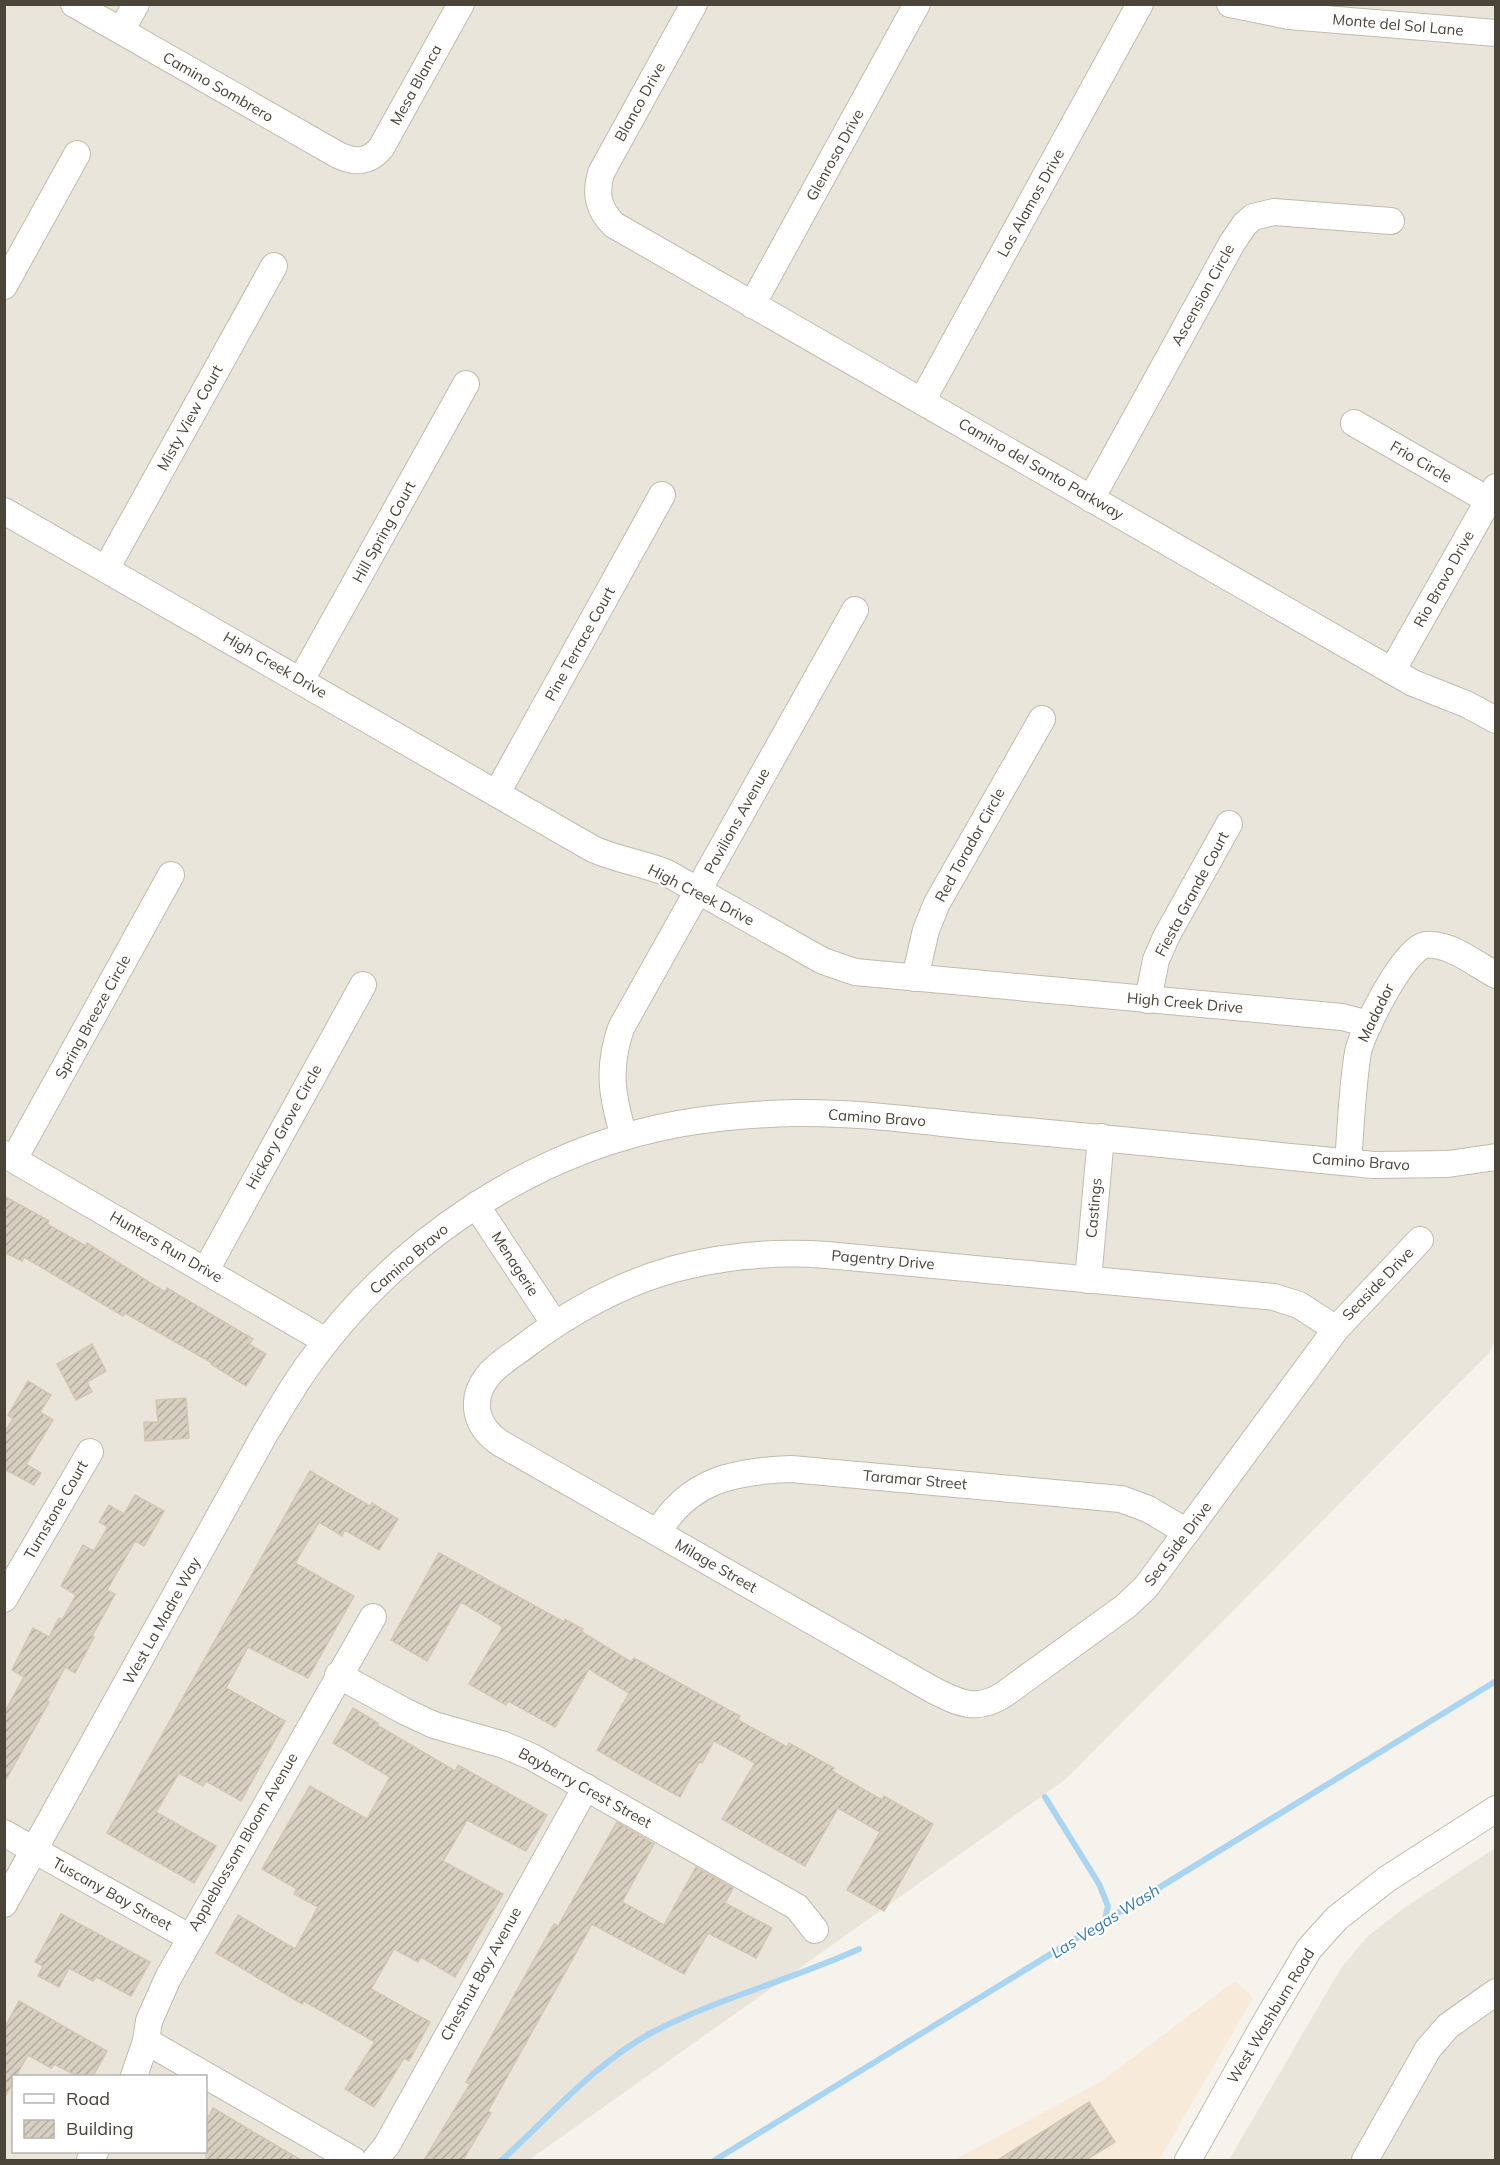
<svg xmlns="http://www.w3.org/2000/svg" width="1500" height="2165" font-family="Mulish,sans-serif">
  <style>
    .residential { fill: #eae5da; fill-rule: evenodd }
    .commercial { fill: #f7ead8 }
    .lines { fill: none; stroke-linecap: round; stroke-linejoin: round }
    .stream { stroke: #a9d4f2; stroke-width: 6 }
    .building { fill: url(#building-hatch); stroke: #d3c7b4; stroke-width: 1.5 }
    .minor-casing { stroke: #c2bbae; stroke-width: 28 }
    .minor { stroke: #fff; stroke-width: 26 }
    .labels { text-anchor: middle; stroke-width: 4.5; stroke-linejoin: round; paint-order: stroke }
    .street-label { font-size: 15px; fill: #4b4439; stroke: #fff }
    .water-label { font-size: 16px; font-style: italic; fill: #2e7ab2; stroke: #fff }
  </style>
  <defs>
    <pattern id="building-hatch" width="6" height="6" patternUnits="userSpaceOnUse" patternTransform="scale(1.5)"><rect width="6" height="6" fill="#d8cfc1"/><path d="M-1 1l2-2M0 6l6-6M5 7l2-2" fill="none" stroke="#b1aa9e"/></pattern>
  </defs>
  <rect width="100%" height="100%" fill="#f6f3ec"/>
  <g class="residential">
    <path d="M5 5H1495L1496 1340 1489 1353 1066 1779 529 2160H5ZM14 2076H206V2152H14Z"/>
    <path d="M1495 1848V2160H1229L1341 1968 1368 1936 1404 1908Z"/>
  </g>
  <path class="commercial" d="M1235 1981 1253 1998 1159 2160H954L1102 2081Z"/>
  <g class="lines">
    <g class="stream">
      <path d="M1045 1797 1099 1884 1108 1906 1105 1919"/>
      <path d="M502 2160C549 2117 594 2064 651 2033 718 1998 791 1980 859 1949"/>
      <path d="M715 2160 1496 1681"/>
    </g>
  </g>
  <g class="building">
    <path d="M4 1196 49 1221 47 1224 86 1246 87 1243 165 1292 167 1288 253 1339 249 1344 266 1354 246 1386 211 1364 212 1363 125 1313 123 1316 24 1257 22 1261 4 1252Z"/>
    <path d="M92 1344 106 1371 87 1382 92 1392 76 1400 57 1364Z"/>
    <path d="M28 1381 51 1395 40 1412 53 1420 26 1464 41 1473 34 1485 4 1469V1433L13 1419 8 1415Z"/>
    <path d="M186 1398 189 1438 145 1441 144 1422H158L156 1400Z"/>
    <path d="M310 1471 370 1506 372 1503 398 1519 379 1550 345 1530 342 1536 319 1522 295 1563 354 1596 308 1678 248 1647 226 1688 285 1721 241 1801 206 1781 203 1786 179 1773 156 1812 216 1846 194 1883 107 1833Z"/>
    <path d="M135 1495 164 1511 144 1546 135 1541 107 1590 115 1594 92 1636 94 1637 75 1673 65 1667 47 1701 49 1702 4 1783V1713L24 1677 12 1670 33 1628 49 1637 59 1618 62 1620 76 1595 61 1586 83 1545 94 1551 108 1527 99 1522 109 1505 124 1514Z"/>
    <path d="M439 1553 564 1622 565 1619 583 1629 582 1632 631 1662 634 1658 740 1716 738 1720 787 1747 789 1743 834 1768 832 1771 882 1800 884 1796 933 1824 884 1911 847 1890 880 1832 838 1808 805 1866 722 1819 755 1763 714 1741 702 1763 699 1762 680 1797 633 1771 597 1750 629 1693 589 1669 555 1727 508 1701 506 1705 469 1684 503 1627 461 1602 427 1661 391 1640Z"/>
    <path d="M353 1708 378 1723 377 1725 455 1771 458 1765 547 1815 526 1851 467 1820 443 1861 503 1894 455 1977 421 1957 418 1962 394 1949 371 1989 430 2022 409 2061 404 2058 374 2107 345 2089 375 2042 304 2001 302 2004 216 1953 238 1915 295 1949 318 1907 294 1894 297 1889 262 1869 310 1786 367 1819 390 1777 333 1743Z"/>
    <path d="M617 1822 654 1844 622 1902 664 1925 696 1867 733 1888 725 1903 772 1928 756 1958 708 1933 684 1974 592 1924 488 2111 491 2113 463 2160H424L470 2084 466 2082 554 1924 558 1926Z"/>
    <path d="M61 1914 150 1962 131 1996 96 1977 93 1981 69 1968 59 1987 38 1976 43 1966 35 1962Z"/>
    <path d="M19 2001 107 2051 93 2076H77L54 2064 51 2068 28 2055 16 2076H14V2081L5 2097V2027Z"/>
    <path d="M1089 2102 1115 2142 1086 2160H998Z"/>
    <path d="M213 2108 255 2133 301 2160H206V2121Z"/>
  </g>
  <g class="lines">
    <g class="minor-casing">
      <g id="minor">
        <path d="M74 4 338 155C355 163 368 163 381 148L461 4"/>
        <path d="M694 4 601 173C595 194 598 209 614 225L1413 683 1466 704 1496 720"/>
        <path d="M1230 4 1289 16 1496 33"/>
        <path d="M121 31 136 4"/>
        <path d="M4 286 77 154"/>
        <path d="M752 305 917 4"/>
        <path d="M922 401 1140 4"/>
        <path d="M1354 423 1488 500"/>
        <path d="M1091 499 1232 243 1245 224 1253 217 1274 212 1391 221"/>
        <path d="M4 511 593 849C617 860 643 863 667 873L823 961 855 972 1342 1017 1369 1024"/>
        <path d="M106 569 274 266"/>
        <path d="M1392 671 1496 487"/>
        <path d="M301 680 466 384"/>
        <path d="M497 793 662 495"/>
        <path d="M915 978 926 930 937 903 1042 719"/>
        <path d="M1148 1000 1156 960 1166 937 1229 824"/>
        <path d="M624 1137C612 1096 607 1069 621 1028L855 610"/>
        <path d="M4 1154 326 1341"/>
        <path d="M14 1159 171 875"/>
        <path d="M1348 1162C1351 1126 1352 1088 1358 1052 1362 1032 1404 948 1425 945 1449 942 1475 964 1496 975"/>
        <path d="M476 1205 554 1323"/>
        <path d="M206 1270 363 985"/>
        <path d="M1088 1280 1101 1137"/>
        <path d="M1336 1329 1299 1305 1274 1297 827 1255C776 1251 724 1256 674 1269 617 1285 568 1313 522 1348 510 1357 496 1365 487 1377 469 1401 476 1427 500 1443L933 1690C959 1703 976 1712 1003 1695L1126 1606 1146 1587 1336 1329 1420 1240"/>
        <path d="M658 1532C689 1480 734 1471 791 1469L1121 1499 1148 1509 1187 1532"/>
        <path d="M4 1599 90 1452"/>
        <path d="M338 1675 406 1712 434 1725 504 1745 532 1757 797 1907 815 1930"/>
        <path d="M4 1833 189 1937"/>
        <path d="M4 1904 266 1432C280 1409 293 1386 309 1364 396 1243 531 1151 678 1124 717 1117 756 1114 795 1113 861 1112 927 1122 992 1128 1120 1139 1247 1153 1374 1165L1448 1164 1496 1157"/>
        <path d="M146 2041 353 2160"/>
        <path d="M134 2076 146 2041 149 2021 168 1978 373 1617"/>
        <path d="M90 2160 95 2152"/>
        <path d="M375 2160 387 2145 586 1787"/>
        <path d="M1188 2160 1265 2023 1309 1949 1337 1918 1387 1879 1496 1809"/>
        <path d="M1365 2160 1428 2049 1448 2026 1496 1992"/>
      </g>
    </g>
    <use href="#minor" class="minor"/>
  </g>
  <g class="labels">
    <g class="street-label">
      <text transform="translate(1398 25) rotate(5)" y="5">Monte del Sol Lane</text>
      <text transform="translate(416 85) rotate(-61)" y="5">Mesa Blanca</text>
      <text transform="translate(218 87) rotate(30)" y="5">Camino Sombrero</text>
      <text transform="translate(640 102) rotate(-61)" y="5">Blanco Drive</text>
      <text transform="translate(835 155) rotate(-61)" y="5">Glenrosa Drive</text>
      <text transform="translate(1031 203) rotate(-61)" y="5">Los Alamos Drive</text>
      <text transform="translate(1203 295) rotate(-61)" y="5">Ascension Circle</text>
      <text transform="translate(190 418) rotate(-61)" y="5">Misty View Court</text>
      <text transform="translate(1421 462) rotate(30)" y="5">Frio Circle</text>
      <text transform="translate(1041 469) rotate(30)" y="5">Camino del Santo Parkway</text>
      <text transform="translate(384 532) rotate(-61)" y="5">Hill Spring Court</text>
      <text transform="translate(1444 579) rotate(-61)" y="5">Rio Bravo Drive</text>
      <text transform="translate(580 644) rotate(-61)" y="5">Pine Terrace Court</text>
      <text transform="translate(275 665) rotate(30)" y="5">High Creek Drive</text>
      <text transform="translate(737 821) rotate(-61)" y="5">Pavilions Avenue</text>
      <text transform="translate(970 845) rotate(-61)" y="5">Red Torador Circle</text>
      <text transform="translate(1192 894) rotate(-62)" y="5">Fiesta Grande Court</text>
      <text transform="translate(701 895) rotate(27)" y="5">High Creek Drive</text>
      <text transform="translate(1185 1003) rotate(5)" y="5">High Creek Drive</text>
      <text transform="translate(1376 1013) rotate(-64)" y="5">Madador</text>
      <text transform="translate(93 1017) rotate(-61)" y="5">Spring Breeze Circle</text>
      <text transform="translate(877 1118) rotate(4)" y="5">Camino Bravo</text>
      <text transform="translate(284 1127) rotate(-61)" y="5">Hickory Grove Circle</text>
      <text transform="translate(1361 1162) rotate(4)" y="5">Camino Bravo</text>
      <text transform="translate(1094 1208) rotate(-85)" y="5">Castings</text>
      <text transform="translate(166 1247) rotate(30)" y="5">Hunters Run Drive</text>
      <text transform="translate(409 1259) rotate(-41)" y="5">Camino Bravo</text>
      <text transform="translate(883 1260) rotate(5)" y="5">Pagentry Drive</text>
      <text transform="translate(515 1264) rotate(57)" y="5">Menagerie</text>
      <text transform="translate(1378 1284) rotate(-46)" y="5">Seaside Drive</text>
      <text transform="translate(915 1480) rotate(5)" y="5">Taramar Street</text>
      <text transform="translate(56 1510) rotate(-60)" y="5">Turnstone Court</text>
      <text transform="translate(1178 1544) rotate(-53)" y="5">Sea Side Drive</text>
      <text transform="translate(716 1566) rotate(30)" y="5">Milage Street</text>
      <text transform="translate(162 1621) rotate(-61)" y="5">West La Madre Way</text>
      <text transform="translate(585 1788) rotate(29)" y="5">Bayberry Crest Street</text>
      <text transform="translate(243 1842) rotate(-60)" y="5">Appleblossom Bloom Avenue</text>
      <text transform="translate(112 1894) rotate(29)" y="5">Tuscany Bay Street</text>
      <text transform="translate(481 1974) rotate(-61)" y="5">Chestnut Bay Avenue</text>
      <text transform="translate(1271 2016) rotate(-59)" y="5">West Washburn Road</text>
    </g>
    <g class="water-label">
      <text transform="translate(1105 1921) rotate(-32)" y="6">Las Vegas Wash</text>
    </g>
  </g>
  <rect width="1500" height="2165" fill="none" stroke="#4b4439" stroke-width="12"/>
  <rect x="12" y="2075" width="195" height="78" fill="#ffffff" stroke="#b7b4b0" stroke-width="1.5"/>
  <rect x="24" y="2094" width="30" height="9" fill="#ffffff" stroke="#b7b4b0" stroke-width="1.5"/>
  <text x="66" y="2105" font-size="18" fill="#4b4439">Road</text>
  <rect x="24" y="2120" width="30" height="18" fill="url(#building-hatch)" stroke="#b7b4b0" stroke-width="1.5"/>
  <text x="66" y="2135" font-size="18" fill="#4b4439">Building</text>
</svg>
